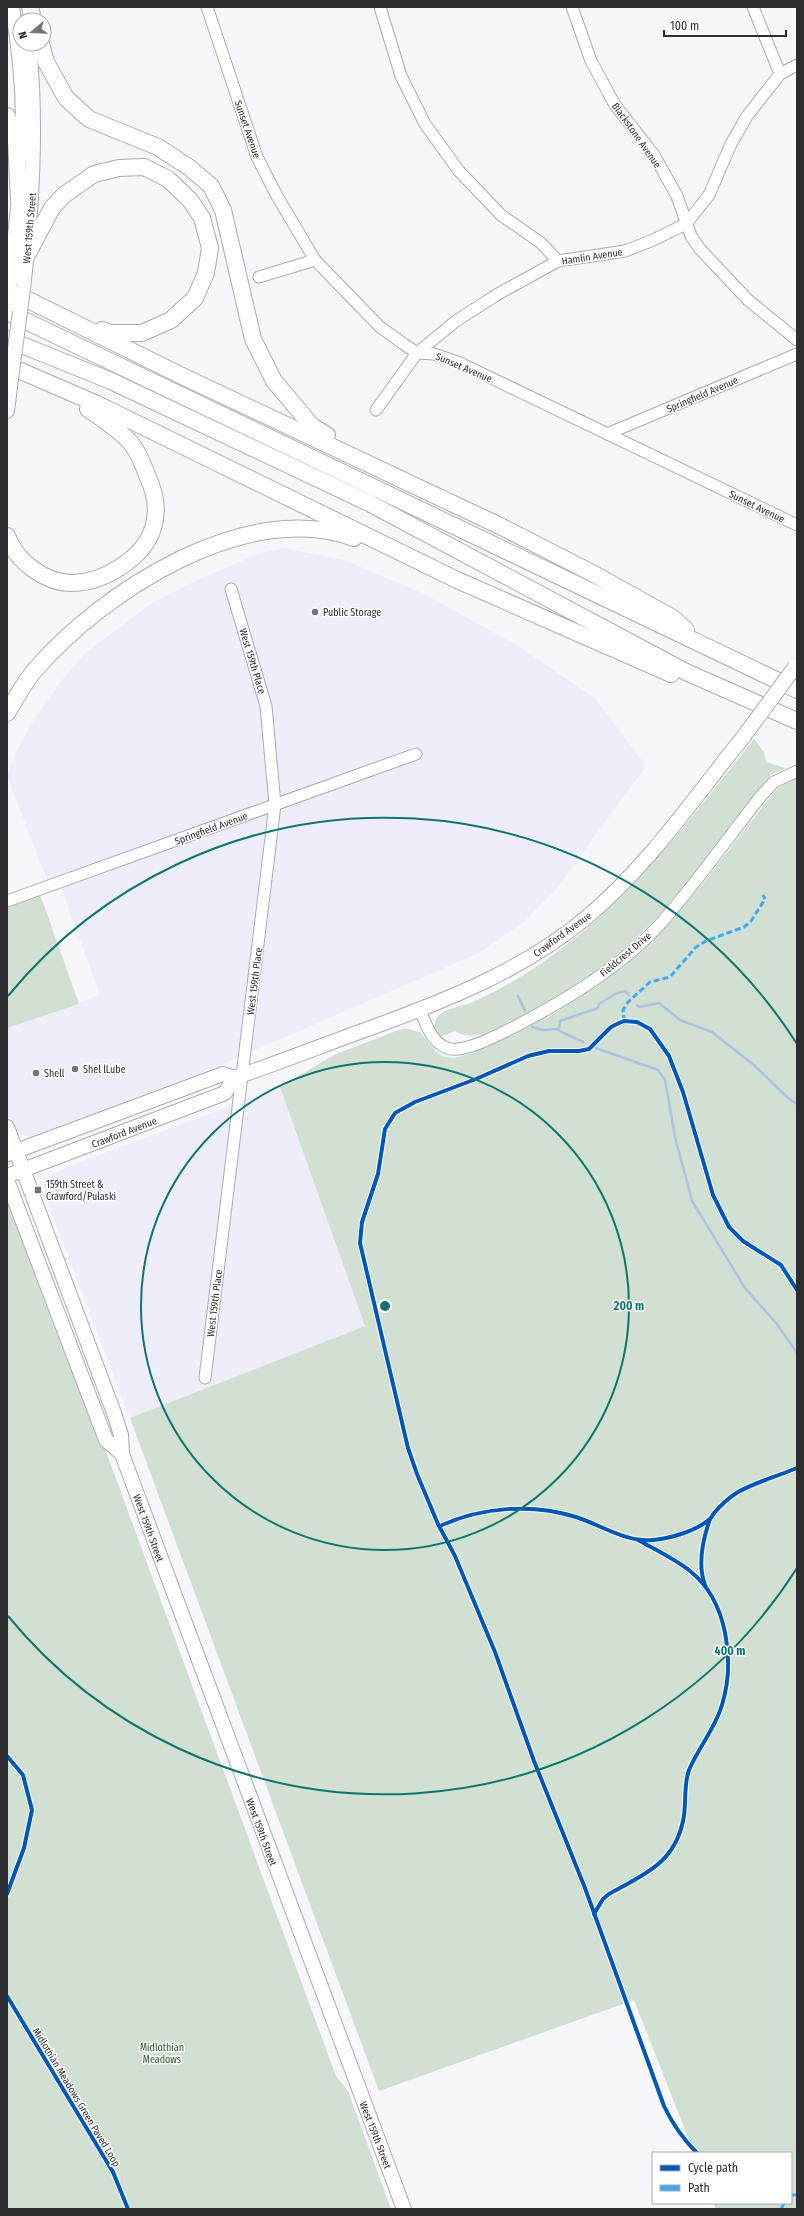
<svg xmlns="http://www.w3.org/2000/svg" width="804" height="2216" font-family="'Fira Sans Condensed',sans-serif">
  <style>
    .built { fill: #f0edfa }
    .green { fill: #d2dfd3 }
    .lines { fill: none; stroke-linecap: round; stroke-linejoin: round }
    .stream { stroke: #aac4e2; stroke-width: 2.5 }
    .minor-casing { stroke: #acabaf; stroke-width: 13 }
    .major-casing { stroke: #acabaf; stroke-width: 16 }
    .highway-casing { stroke: #acabaf; stroke-width: 18 }
    .minor { stroke: #fefefe; stroke-width: 11 }
    .major { stroke: #fefefe; stroke-width: 14 }
    .highway { stroke: #fefefe; stroke-width: 16 }
    .major-bridge-casing { stroke: #acabaf; stroke-width: 16; stroke-linecap: butt }
    .major-bridge { stroke: #fefefe; stroke-width: 14 }
    .quiet { stroke: #3fa9f5; stroke-width: 3; stroke-dasharray: 6 3; stroke-linecap: butt }
    .cycleway-casing { stroke: #fff; stroke-width: 6 }
    .cycleway { stroke: #0057b8; stroke-width: 4 }
    .ring { fill: none; stroke: #0f766e; stroke-width: 2 }
    .poi-dot { fill: #747378; stroke: #fff; stroke-width: 1.5 }
    .labels { text-anchor: middle; stroke-width: 3; stroke-linejoin: round; paint-order: stroke }
    .street-label { font-size: 10px; fill: #2d2c31; stroke: #fff }
    .poi-label { font-size: 10px; fill: #2d2c31; stroke: #fff; text-anchor: start }
    .park-label { font-size: 10px; fill: #20551f; stroke: #fff }
    .centre { fill: #0f766e; stroke: #fff; stroke-width: 2 }
    .ring-label { font-size: 12px; text-anchor: middle; font-weight: bold; fill: #0f766e; stroke: #fff; stroke-width: 3; stroke-linejoin: round; paint-order: stroke }
  </style>
  <rect width="100%" height="100%" fill="#f7f6fb"/>
  <g class="built">
    <path d="M284 548 344 560 422 593 517 645 596 699 646 766 557 888 525 921 479 953 124 1107 36 1139 18 1134 7 1117V1028L100 995 59 882 49 885 7 776 15 754 31 724 57 686 85 653 149 605 189 584 257 554Z"/>
    <path d="M280 1087 365 1326 130 1418 46 1198 43 1185 45 1178 67 1167Z"/>
  </g>
  <g class="green">
    <path d="M754 739 764 752 766 762 785 768 772 774 764 783C731 826 699 871 663 911 621 957 567 995 511 1021 493 1029 474 1043 455 1031L440 1037 436 1035C434 1028 434 1020 439 1015 447 1008 464 1006 473 1002 497 991 520 978 542 963 629 903 689 820 754 739Z"/>
    <path d="M793 779H797V2209H716L713 2203H791V2153H694L634 2000 379 2091 130 1418 365 1326 280 1087 336 1054 404 1028 420 1032 436 1052 444 1057 454 1058 470 1054 552 1015 606 979 662 931 700 887 771 796 782 785Z"/>
    <path d="M40 894 79 1004 7 1028V905Z"/>
    <path d="M7 1201 62 1346 108 1457 336 2076 348 2091 391 2209H7Z"/>
  </g>
  <g class="lines">
    <g class="stream">
      <path d="M518 996 525 1011"/>
      <path d="M637 1005 639 1007 659 1003 680 1020 712 1032 754 1065 788 1098 797 1104"/>
      <path d="M532 1027 543 1030 557 1029C565 1035 574 1037 583 1042"/>
      <path d="M557 1029 559 1028 560 1021 598 1008 599 1004 617 993 625 991 629 995"/>
      <path d="M596 1048 658 1070 665 1080 675 1137 692 1201 745 1288 777 1324 797 1353"/>
    </g>
    <g class="minor-casing">
      <g id="minor">
        <path d="M207 7 257 157 277 196 315 260 380 327 405 345 417 353 434 354 460 363 797 525"/>
        <path d="M380 7 401 76 425 124 459 171 501 215 541 243 558 261"/>
        <path d="M572 7 591 61 615 105 654 155 677 196 691 236 700 249 748 300 797 340"/>
        <path d="M753 7 780 74"/>
        <path d="M259 277 315 260"/>
        <path d="M376 410 417 353 456 321 498 294 558 261 625 251 651 241 686 224 709 195 731 144 747 116 780 74 797 65"/>
        <path d="M607 434 797 354"/>
        <path d="M7 901 416 754"/>
        <path d="M420 1010C426 1024 431 1042 447 1048 462 1054 493 1037 506 1031 560 1004 622 967 662 922 697 882 728 838 761 796L774 782 797 771"/>
        <path d="M205 1378 275 805 266 706 231 589"/>
      </g>
    </g>
    <g class="major-casing">
      <g id="major">
        <path d="M12 7C21 56 25 106 22 156"/>
        <path d="M10 283 20 189"/>
        <path d="M23 289C32 207 37 126 29 44"/>
        <path d="M7 411 11 379"/>
        <path d="M7 1127 114 1413 121 1435 122 1454 404 2209"/>
        <path d="M8 1154 223 1074 234 1078"/>
        <path d="M7 1176 225 1093 234 1078C278 1063 321 1046 365 1030 442 1002 523 971 587 917 648 866 694 798 744 736"/>
        <path d="M7 1180 106 1440 122 1454"/>
      </g>
    </g>
    <g class="highway-casing">
      <g id="highway">
        <path d="M30 7 33 20"/>
        <path d="M41 44 46 62 66 98 89 119 158 147 190 168 211 186 223 210 253 339 274 381 312 426 327 435"/>
        <path d="M7 116 16 141 19 200"/>
        <path d="M26 257 52 208 64 195 94 174 119 168 144 167 168 179 190 200 202 218 210 248 206 273 195 298 171 320 142 333H110L102 330"/>
        <path d="M8 290 180 375 498 525 594 574 673 618 686 630"/>
        <path d="M7 312 797 690"/>
        <path d="M7 339 111 381 369 503 686 672 797 721"/>
        <path d="M7 365 97 404 457 580 671 674"/>
        <path d="M7 536C16 561 45 583 72 583 103 583 144 558 153 528 159 510 155 492 147 475 143 464 137 449 129 441 117 428 102 419 88 409"/>
        <path d="M7 713C16 699 24 682 35 670 103 591 248 498 354 538"/>
      </g>
    </g>
    <use href="#minor" class="minor"/>
    <use href="#major" class="major"/>
    <use href="#highway" class="highway"/>
    <g class="major-bridge-casing">
      <g id="major-bridge">
        <path d="M7 307 10 283"/>
        <path d="M11 379 23 289"/>
        <path d="M744 736 795 667"/>
      </g>
    </g>
    <use href="#major-bridge" class="major-bridge"/>
    <g class="quiet">
      <path d="M624 1021 623 1010 628 1002 650 982 670 977 696 947 706 941 744 927 751 921 765 899 763 895"/>
      <path d="M791 2195H797"/>
      <path d="M781 2209 784 2203"/>
    </g>
    <g class="cycleway-casing">
      <g id="cycleway">
        <path d="M440 1526C481 1507 532 1503 576 1517 601 1525 627 1543 653 1540 672 1538 696 1531 710 1519 712 1517 713 1514 715 1512 721 1505 730 1497 738 1492 756 1482 778 1476 797 1468"/>
        <path d="M705 1585C697 1564 703 1539 710 1519"/>
        <path d="M7 1756 23 1775 32 1810 24 1848 7 1894"/>
        <path d="M594 1914 603 1899 609 1894C643 1875 674 1864 683 1821 687 1805 683 1786 689 1770 698 1748 715 1729 722 1705 735 1662 728 1601 690 1571 675 1559 656 1550 638 1540"/>
        <path d="M7 1996 113 2172 128 2209"/>
        <path d="M697 2153C682 2138 673 2125 664 2106L585 1888 534 1761 495 1652 455 1556 438 1524 417 1474 408 1448 360 1243 362 1222 378 1174 385 1129 395 1113 415 1102 476 1079 528 1056 549 1051H579L589 1049 611 1027 617 1024 624 1021 637 1022 650 1029 669 1056 683 1092 713 1195 729 1227 743 1241 781 1265 797 1290"/>
      </g>
    </g>
    <use href="#cycleway" class="cycleway"/>
  </g>
  <g class="ring">
    <circle cx="385" cy="1306" r="244"/>
    <path d="M797 1568A488 488 0 0 1 8 1616M8 996A488 488 0 0 1 797 1044"/>
  </g>
  <g class="poi-dot">
    <circle cx="315" cy="612" r="4"/>
    <circle cx="75" cy="1069" r="4"/>
    <circle cx="36" cy="1073" r="4"/>
    <rect x="34" y="1186" width="8" height="8" rx="2"/>
  </g>
  <g class="labels">
    <g class="street-label">
      <text transform="translate(248 129) rotate(71)" y="4">Sunset Avenue</text>
      <text transform="translate(637 135) rotate(55)" y="4">Blackstone Avenue</text>
      <text transform="translate(29 228) rotate(-85)" y="4">West 159th Street</text>
      <text transform="translate(592 256) rotate(-9)" y="4">Hamlin Avenue</text>
      <text transform="translate(464 367) rotate(23)" y="4">Sunset Avenue</text>
      <text transform="translate(702 394) rotate(-23)" y="4">Springfield Avenue</text>
      <text transform="translate(757 506) rotate(26)" y="4">Sunset Avenue</text>
      <text transform="translate(253 661) rotate(73)" y="4">West 159th Place</text>
      <text transform="translate(211 828) rotate(-20)" y="4">Springfield Avenue</text>
      <text transform="translate(562 934) rotate(-36)" y="4">Crawford Avenue</text>
      <text transform="translate(625 954) rotate(-40)" y="4">Fieldcrest Drive</text>
      <text transform="translate(254 981) rotate(-83)" y="4">West 159th Place</text>
      <text transform="translate(124 1132) rotate(-21)" y="4">Crawford Avenue</text>
      <text transform="translate(214 1303) rotate(-83)" y="4">West 159th Place</text>
      <text transform="translate(149 1528) rotate(70)" y="4">West 159th Street</text>
      <text transform="translate(262 1832) rotate(70)" y="4">West 159th Street</text>
      <text transform="translate(77 2097) rotate(59)" y="4">Midlothian Meadows Green Paved Loop</text>
      <text transform="translate(376 2135) rotate(69)" y="4">West 159th Street</text>
    </g>
    <g class="poi-label">
      <text x="323" y="616">Public Storage</text>
      <text x="83" y="1073">Shel lLube</text>
      <text x="44" y="1077">Shell</text>
      <text x="46" y="1188">159th Street &amp;<tspan x="46" dy="12">Crawford/Pulaski</tspan></text>
    </g>
    <g class="park-label">
      <text x="162" y="2051">Midlothian<tspan x="162" dy="12">Meadows</tspan></text>
    </g>
  </g>
  <circle cx="385" cy="1306" r="6" class="centre"/>
  <g class="ring-label">
    <text x="629" y="1310">200 m</text>
    <text x="730" y="1655">400 m</text>
  </g>
  <rect width="804" height="2216" fill="none" stroke="#2d2c31" stroke-width="16"/>
  <rect x="652" y="2152" width="140" height="52" fill="#ffffff" stroke="#ababad"/>
  <rect x="660" y="2165" width="20" height="6" fill="#0057b8" stroke="#ababad"/>
  <text x="688" y="2172" font-size="12" fill="#2d2c31">Cycle path</text>
  <rect x="660" y="2185" width="20" height="6" fill="#3fa9f5" stroke="#ababad"/>
  <text x="688" y="2192" font-size="12" fill="#2d2c31">Path</text>
  <g transform="translate(32 32) rotate(251)"><circle r="19" fill="#ffffff" stroke="#ababad"/>
  <path d="M0-3L7 15L0 10L-7 15Z" fill="#747378"/>
  <text y="-6" font-size="11" font-weight="bold" text-anchor="middle" fill="#2d2c31">N</text>
  </g>
  <path d="M664 30v6h122v-6" fill="none" stroke="#2d2c31" stroke-width="2"/>
  <text x="670" y="30" font-size="12" fill="#2d2c31" stroke="#ffffff" stroke-width="3" paint-order="stroke">100 m</text>
</svg>
